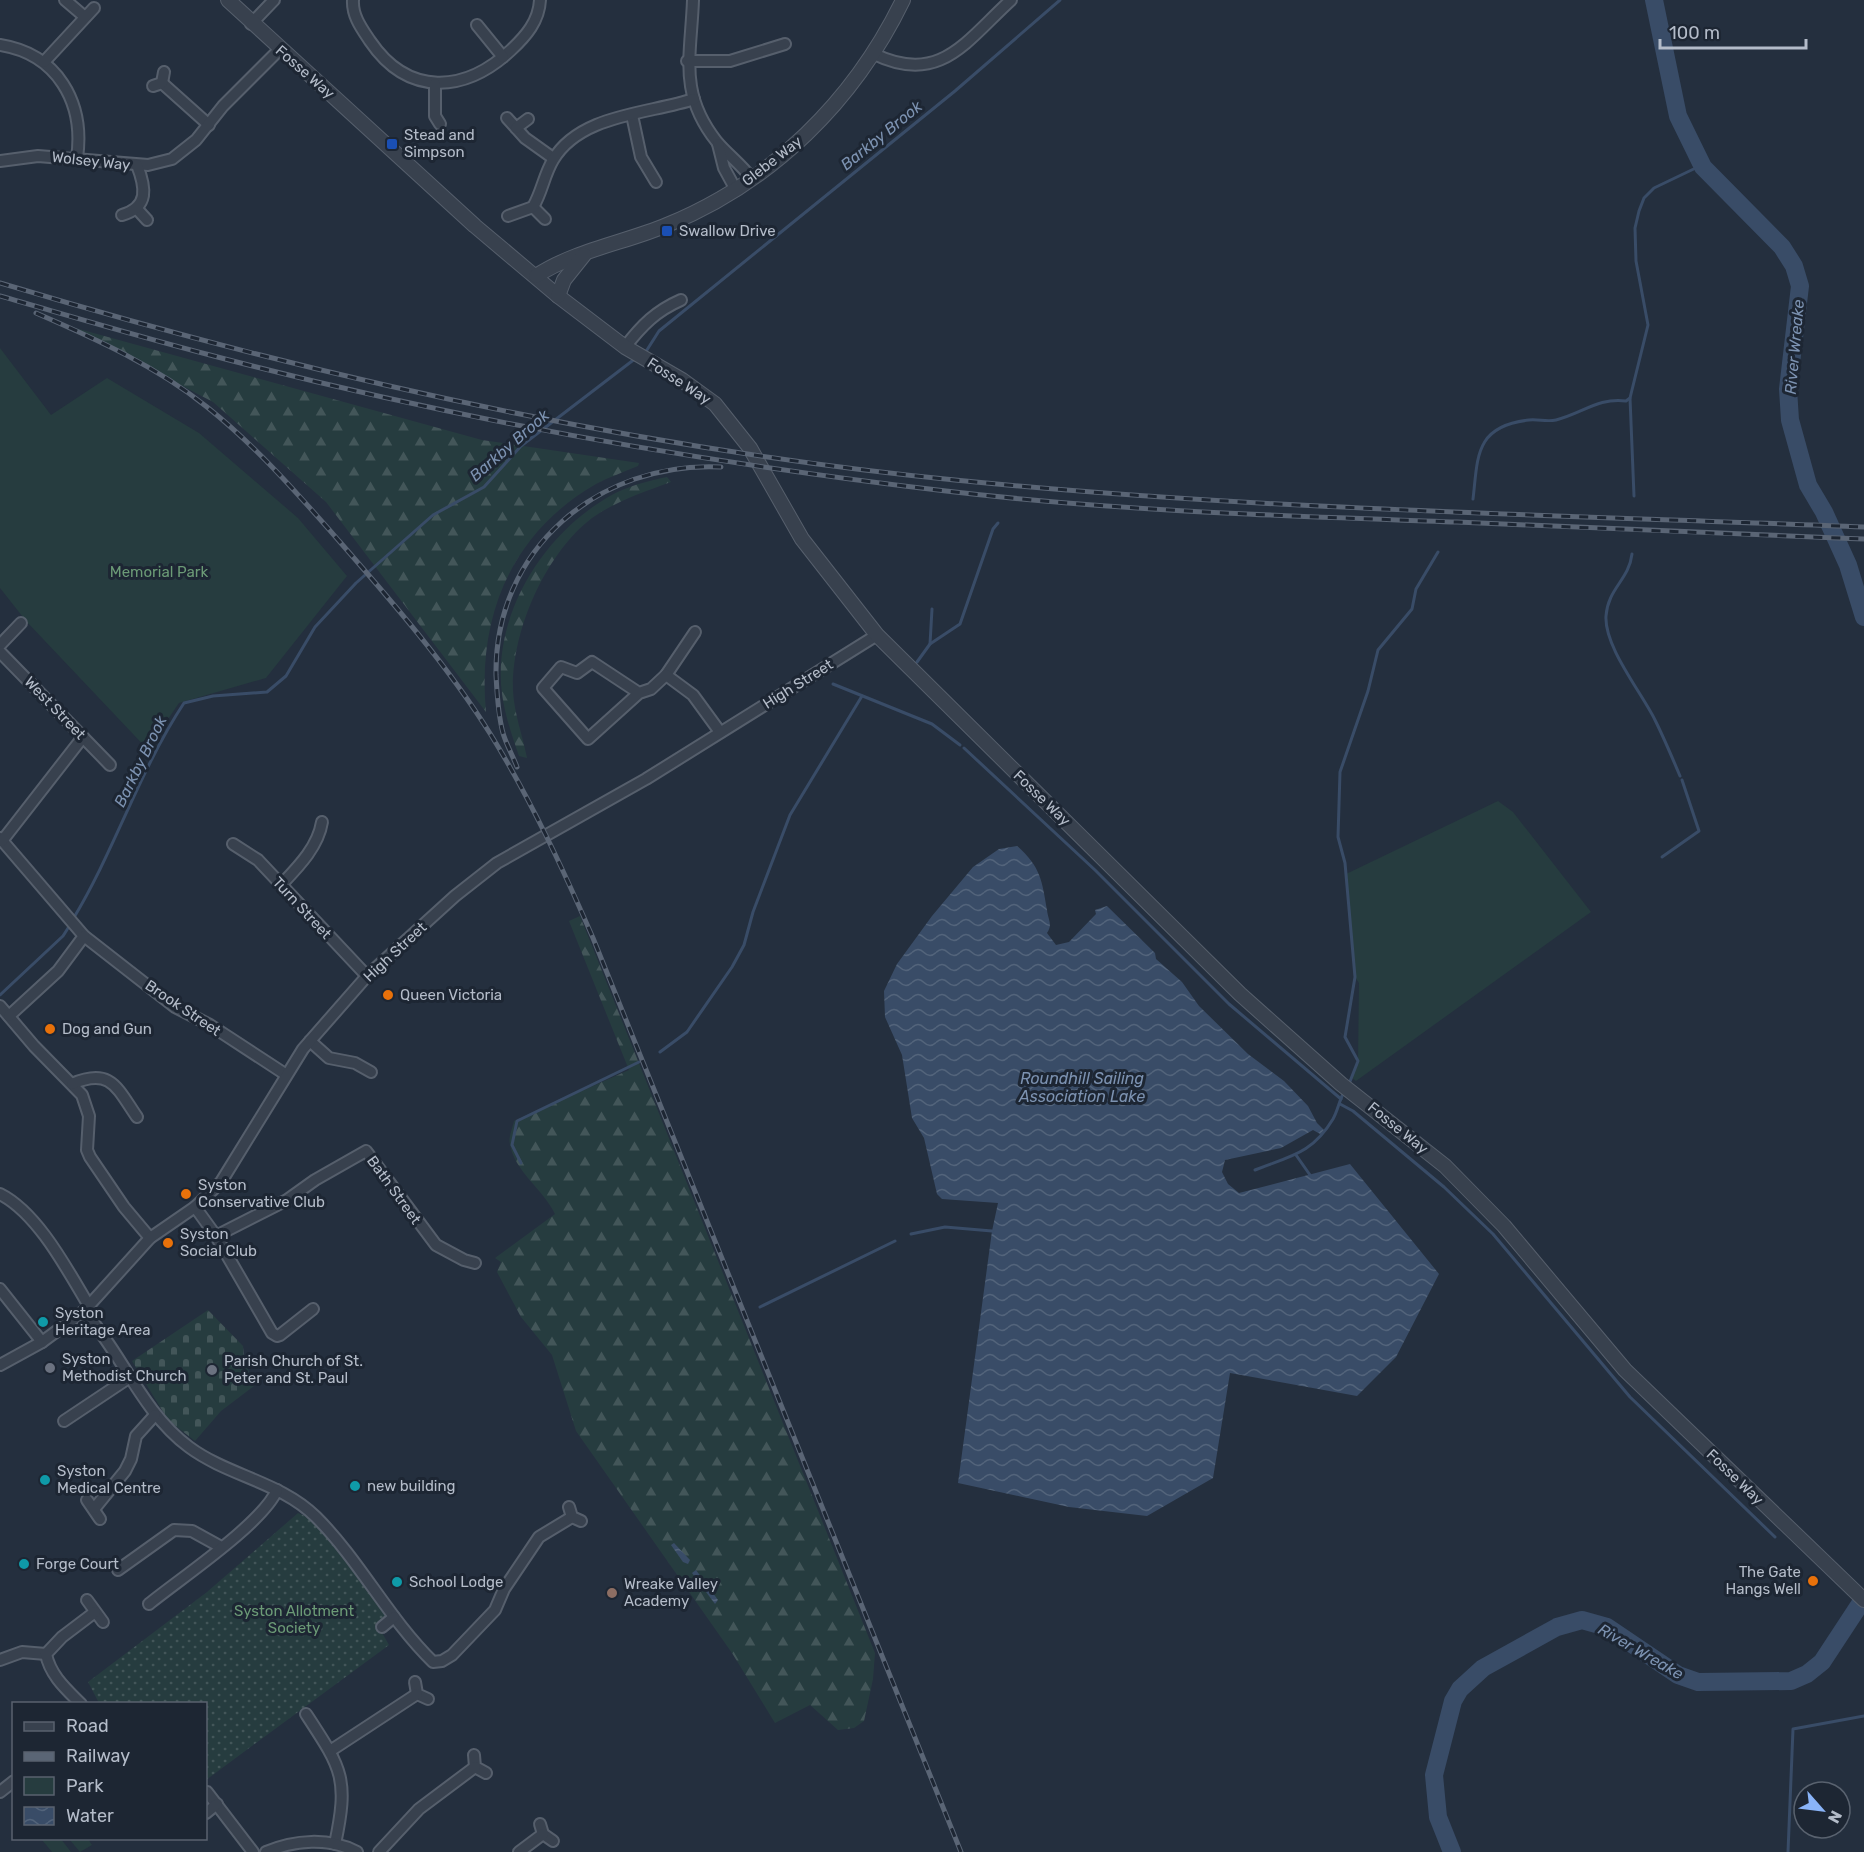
<svg xmlns="http://www.w3.org/2000/svg" width="1864" height="1852" font-family="Rubik,sans-serif">
  <style>
    .green { fill: #263c3f }
    .forest { fill: url(#forest-firs) }
    .cemetery { fill: url(#cemetery-stones) }
    .garden { fill: url(#garden-dots) }
    .water { fill: url(#water-waves) }
    .lines { fill: none; stroke-linecap: round; stroke-linejoin: round }
    .stream { stroke: #394c67; stroke-width: 3 }
    .river { stroke: #394c67; stroke-width: 18 }
    .minor-casing { stroke: #565f6c; stroke-width: 14 }
    .tertiary-casing { stroke: #565f6c; stroke-width: 16 }
    .minor { stroke: #38414e; stroke-width: 10 }
    .tertiary { stroke: #38414e; stroke-width: 14 }
    .rail-casing { stroke: #5a6575; stroke-width: 5 }
    .rail { stroke: #1d2633; stroke-width: 3; stroke-dasharray: 9; stroke-linecap: butt }
    .transit-dot { fill: #1a4fb4; stroke: #1d2633; stroke-width: 2 }
    .food-dot { fill: #e8710a; stroke: #1d2633; stroke-width: 2 }
    .culture-dot { fill: #0f9aa8; stroke: #1d2633; stroke-width: 2 }
    .worship-dot { fill: #6b7280; stroke: #1d2633; stroke-width: 2 }
    .education-dot { fill: #8d6e63; stroke: #1d2633; stroke-width: 2 }
    .labels { text-anchor: middle; stroke-width: 6; stroke-linejoin: round; paint-order: stroke }
    .street-label { font-size: 15px; fill: #b4bcc9; stroke: #1d2633 }
    .poi-label { font-size: 15px; fill: #b4bcc9; stroke: #1d2633; text-anchor: start }
    .park-label { font-size: 15px; fill: #6b9a76; stroke: #1d2633 }
    .water-label { font-size: 16px; font-style: italic; fill: #7c92b1; stroke: #1d2633 }
  </style>
  <defs>
    <pattern id="forest-firs" width="22" height="20" patternUnits="userSpaceOnUse" patternTransform="scale(1.5)"><rect width="22" height="20" fill="#263c3f"/><path d="M5 1l3.5 6h-7zM16 11l3.5 6h-7z" fill="#435659"/></pattern>
    <pattern id="cemetery-stones" width="16" height="16" patternUnits="userSpaceOnUse" patternTransform="scale(1.5)"><rect width="16" height="16" fill="#263c3f"/><path d="M2 7V4a2 2 0 0 1 4 0v3zM10 15v-3a2 2 0 0 1 4 0v3z" fill="#435659"/></pattern>
    <pattern id="garden-dots" width="8" height="8" patternUnits="userSpaceOnUse" patternTransform="scale(1.5)"><rect width="8" height="8" fill="#263c3f"/><path d="M2 2h.1M6 6h.1" fill="none" stroke="#435659" stroke-width="1.8" stroke-linecap="round"/></pattern>
    <pattern id="water-waves" width="16" height="10" patternUnits="userSpaceOnUse" patternTransform="scale(1.5)"><rect width="16" height="10" fill="#394c67"/><path d="M0 5q4-4 8 0t8 0" fill="none" stroke="#53647b"/></pattern>
  </defs>
  <rect width="100%" height="100%" fill="#242f3e"/>
  <g class="green">
    <path d="M0 348 51 415 107 378 199 433 298 518 347 576 266 678 179 703 160 731 151 753 26 621 0 588Z"/>
    <path d="M1498 801 1513 812 1591 912 1356 1081 1352 1078 1358 1061 1359 983 1355 977 1346 874Z"/>
    <path d="M61 1839 71 1852H52L42 1840Z"/>
    <path d="M69 1839H88L92 1845 80 1852Z"/>
  </g>
  <g class="forest">
    <path d="M68 326 482 440 639 463 638 466C624 472 609 477 596 484 511 533 477 617 486 712L326 502 213 402Z"/>
    <path d="M667 477 671 482C644 492 616 501 592 518 545 554 511 632 513 691 514 713 523 737 527 758L519 756C512 736 505 715 502 694 492 615 543 534 610 496 627 486 648 481 667 477Z"/>
    <path d="M580 916 875 1653 873 1679 864 1721 854 1728 838 1730 810 1705 775 1723 732 1653 576 1431 552 1355 521 1317 497 1272 501 1262 495 1258 555 1214C544 1190 514 1171 510 1144 508 1138 513 1127 514 1121L629 1070 569 921Z"/>
  </g>
  <path class="cemetery" d="M208 1310 243 1346 244 1358 254 1386 221 1411 195 1441 168 1420 132 1361Z"/>
  <path class="garden" d="M298 1513C331 1524 366 1587 386 1616L377 1624 389 1645 206 1780V1704L99 1703 88 1682 207 1592Z"/>
  <g class="water">
    <path d="M1017 846C1041 867 1042 881 1047 910 1048 920 1053 924 1047 933L1056 945 1069 942 1096 914 1095 910 1107 906 1155 953 1156 959 1182 982 1199 1006 1248 1054 1284 1081 1308 1106 1317 1123 1325 1131 1322 1135 1313 1130 1281 1148 1225 1160 1222 1172 1228 1184 1239 1193 1350 1164 1439 1274 1396 1357 1357 1396 1230 1373 1213 1478 1147 1516 1069 1507 958 1483 992 1231 998 1203 942 1199 937 1194 924 1138 912 1118 902 1055 885 1017 884 991 897 964 932 916 973 867 999 849Z"/>
    <path d="M674 1543 690 1560 688 1564 683 1562 671 1545Z"/>
    <path d="M696 1570 718 1600 715 1604 692 1573Z"/>
  </g>
  <g class="lines">
    <g class="stream">
      <path d="M645 353 659 331 955 91 1060 0"/>
      <path d="M1630 398 1634 496"/>
      <path d="M1473 499C1478 458 1474 426 1529 420 1538 419 1547 422 1556 420 1581 414 1599 397 1626 401L1630 398 1648 325 1636 261 1635 228 1639 211 1644 198 1654 188 1702 165"/>
      <path d="M1632 554C1629 580 1608 588 1606 616 1604 647 1642 693 1655 720 1664 738 1672 757 1680 776"/>
      <path d="M930 644 932 609"/>
      <path d="M917 662 930 644 960 624 993 529 998 523"/>
      <path d="M833 684 932 724 960 745"/>
      <path d="M964 748 1095 870 1229 1004 1341 1099"/>
      <path d="M1662 857 1699 831 1682 780"/>
      <path d="M73 919C115 850 139 771 184 703L213 696 267 692 286 676 315 627 356 583 433 515 484 487 521 446 636 358"/>
      <path d="M0 995 63 936 70 925"/>
      <path d="M660 1052 687 1032 732 967 744 945 753 912 790 815 862 696"/>
      <path d="M1349 1084 1358 1061 1345 1037 1355 977 1345 863 1338 837 1340 772 1368 691 1378 650 1412 609 1416 589 1438 552"/>
      <path d="M1340 1104 1353 1111 1444 1187 1493 1234 1630 1397 1775 1537"/>
      <path d="M1296 1155 1310 1175"/>
      <path d="M521 1163 512 1145 517 1121 639 1062"/>
      <path d="M1255 1170C1290 1156 1312 1154 1333 1119 1338 1110 1339 1101 1344 1092"/>
      <path d="M911 1234 945 1227 992 1231"/>
      <path d="M760 1307 895 1241"/>
      <path d="M1788 1852 1793 1729 1864 1716"/>
    </g>
    <g class="river">
      <path d="M1654 0 1678 116 1703 167 1782 247 1794 266 1800 286 1788 389 1790 420 1808 485 1824 512 1848 565 1864 617"/>
      <path d="M1452 1852 1438 1817 1434 1775 1453 1701 1460 1689 1483 1668 1557 1627 1582 1620 1607 1627 1678 1675 1698 1682 1791 1681 1807 1674 1822 1662 1864 1598"/>
    </g>
    <g class="minor-casing">
      <g id="minor">
        <path d="M65 0 85 17"/>
        <path d="M353 0C352 16 362 29 370 41 408 97 465 93 511 50 526 36 539 21 540 0"/>
        <path d="M693 0C691 56 678 93 717 142 728 155 742 165 752 179"/>
        <path d="M251 24 274 0"/>
        <path d="M477 25 503 57"/>
        <path d="M0 45C57 54 85 102 77 158"/>
        <path d="M874 54C940 86 966 41 1011 0"/>
        <path d="M687 61H730L785 44"/>
        <path d="M44 62 94 8"/>
        <path d="M162 83 209 125"/>
        <path d="M435 84V116L440 124"/>
        <path d="M153 86 162 83 164 72"/>
        <path d="M632 115 641 157 656 182"/>
        <path d="M507 118 525 138 553 158"/>
        <path d="M516 128 528 119"/>
        <path d="M718 144 724 168 736 190"/>
        <path d="M0 161 38 156 148 165 172 159 196 140 223 106 279 50"/>
        <path d="M533 207 545 219"/>
        <path d="M137 209 147 220"/>
        <path d="M122 215C149 207 146 188 137 165"/>
        <path d="M508 216 533 207C542 192 544 175 553 160 580 114 649 114 694 99"/>
        <path d="M625 347C642 325 656 311 681 300"/>
        <path d="M0 645 21 623"/>
        <path d="M0 652 110 765"/>
        <path d="M666 675 695 632"/>
        <path d="M639 693 588 739 543 688 561 667 577 673 592 662 639 693 651 689 666 675 693 695 720 732"/>
        <path d="M0 838 84 936 175 1007 210 1025 285 1074"/>
        <path d="M2 841 83 737"/>
        <path d="M233 844 258 860 367 976"/>
        <path d="M281 885C298 867 318 847 322 822"/>
        <path d="M0 1006 34 1046 82 1095 89 1116 87 1150 90 1157 124 1207 150 1238"/>
        <path d="M9 1016 58 971 84 936"/>
        <path d="M310 1041 329 1058 355 1063 371 1072"/>
        <path d="M72 1084C111 1067 117 1088 137 1117"/>
        <path d="M0 1194C38 1213 68 1271 89 1306"/>
        <path d="M195 1207 216 1236 272 1333 277 1336 280 1335 313 1309"/>
        <path d="M216 1236 287 1200 315 1180 366 1151 436 1245 464 1260 475 1263"/>
        <path d="M0 1289 42 1342"/>
        <path d="M84 1311C122 1354 142 1412 189 1447 228 1476 281 1482 316 1517 360 1561 388 1618 433 1662L442 1661 452 1655 495 1610 504 1589 539 1537 572 1517"/>
        <path d="M0 1365 42 1342 84 1311 150 1238 195 1207 221 1182 303 1049 367 976 455 896 497 863 646 779 877 635"/>
        <path d="M64 1421 130 1377"/>
        <path d="M87 1500 100 1519"/>
        <path d="M569 1507 572 1517 581 1521"/>
        <path d="M94 1509 125 1471 131 1459 136 1436 155 1415"/>
        <path d="M118 1570 174 1530 192 1531 221 1547"/>
        <path d="M87 1600 103 1622"/>
        <path d="M149 1604C181 1578 262 1524 277 1490"/>
        <path d="M382 1627 394 1617"/>
        <path d="M0 1660 22 1652 46 1654"/>
        <path d="M415 1682 417 1694 428 1699"/>
        <path d="M81 1704C66 1689 50 1675 46 1654L62 1637 95 1612"/>
        <path d="M306 1714C342 1769 349 1778 335 1844"/>
        <path d="M330 1751 417 1694"/>
        <path d="M474 1755 475 1767 486 1773"/>
        <path d="M0 1792 14 1781"/>
        <path d="M207 1792 253 1852"/>
        <path d="M206 1813 217 1804"/>
        <path d="M540 1824 543 1834 553 1841"/>
        <path d="M266 1852C294 1840 329 1837 357 1852"/>
        <path d="M379 1852 419 1809 475 1767"/>
        <path d="M519 1852 543 1834"/>
      </g>
    </g>
    <g class="tertiary-casing">
      <g id="tertiary">
        <path d="M228 0 475 226 558 296 625 347 682 380 715 404 750 448 802 539 877 635 1240 994 1341 1084 1445 1166 1504 1226 1625 1370 1864 1600"/>
        <path d="M536 276C576 250 624 243 667 225 772 182 854 101 903 0"/>
        <path d="M558 296 564 280 584 255"/>
      </g>
    </g>
    <use href="#minor" class="minor"/>
    <use href="#tertiary" class="tertiary"/>
    <g class="rail-casing">
      <g id="rail">
        <path d="M0 283C310 376 633 448 955 480 1257 510 1561 515 1864 527"/>
        <path d="M0 296C70 316 140 337 210 355 451 419 699 462 946 491 1115 511 1286 516 1457 522 1592 528 1728 534 1864 539"/>
        <path d="M36 313C96 339 156 366 207 407 257 447 298 494 340 542 394 604 448 666 491 735 531 800 563 869 593 938L961 1852"/>
        <path d="M517 767C513 756 506 744 503 733 498 715 497 694 496 675 494 549 599 461 721 467"/>
      </g>
    </g>
    <use href="#rail" class="rail"/>
  </g>
  <g class="transit-dot">
    <rect x="386" y="138" width="12" height="12" rx="3"/>
    <rect x="661" y="225" width="12" height="12" rx="3"/>
  </g>
  <g class="food-dot">
    <circle cx="388" cy="995" r="6"/>
    <circle cx="50" cy="1029" r="6"/>
    <circle cx="186" cy="1194" r="6"/>
    <circle cx="168" cy="1243" r="6"/>
    <circle cx="1813" cy="1581" r="6"/>
  </g>
  <g class="culture-dot">
    <circle cx="43" cy="1322" r="6"/>
    <circle cx="45" cy="1480" r="6"/>
    <circle cx="355" cy="1486" r="6"/>
    <circle cx="24" cy="1564" r="6"/>
    <circle cx="397" cy="1582" r="6"/>
  </g>
  <g class="worship-dot">
    <circle cx="50" cy="1368" r="6"/>
    <circle cx="212" cy="1370" r="6"/>
  </g>
  <circle class="education-dot" cx="612" cy="1593" r="6"/>
  <g class="labels">
    <g class="street-label">
      <text transform="translate(305 72) rotate(41)" y="5">Fosse Way</text>
      <text transform="translate(91 161) rotate(6)" y="5">Wolsey Way</text>
      <text transform="translate(772 161) rotate(-38)" y="5">Glebe Way</text>
      <text transform="translate(679 381) rotate(33)" y="5">Fosse Way</text>
      <text transform="translate(798 684) rotate(-32)" y="5">High Street</text>
      <text transform="translate(55 708) rotate(46)" y="5">West Street</text>
      <text transform="translate(1042 798) rotate(44)" y="5">Fosse Way</text>
      <text transform="translate(302 908) rotate(47)" y="5">Turn Street</text>
      <text transform="translate(395 952) rotate(-43)" y="5">High Street</text>
      <text transform="translate(183 1008) rotate(34)" y="5">Brook Street</text>
      <text transform="translate(1398 1128) rotate(39)" y="5">Fosse Way</text>
      <text transform="translate(394 1190) rotate(54)" y="5">Bath Street</text>
      <text transform="translate(1735 1477) rotate(44)" y="5">Fosse Way</text>
    </g>
    <g class="poi-label">
      <text x="404" y="140">Stead and<tspan x="404" dy="17">Simpson</tspan></text>
      <text x="679" y="236">Swallow Drive</text>
      <text x="400" y="1000">Queen Victoria</text>
      <text x="62" y="1034">Dog and Gun</text>
      <text x="198" y="1190">Syston<tspan x="198" dy="17">Conservative Club</tspan></text>
      <text x="180" y="1239">Syston<tspan x="180" dy="17">Social Club</tspan></text>
      <text x="55" y="1318">Syston<tspan x="55" dy="17">Heritage Area</tspan></text>
      <text x="62" y="1364">Syston<tspan x="62" dy="17">Methodist Church</tspan></text>
      <text x="224" y="1366">Parish Church of St.<tspan x="224" dy="17">Peter and St. Paul</tspan></text>
      <text x="57" y="1476">Syston<tspan x="57" dy="17">Medical Centre</tspan></text>
      <text x="367" y="1491">new building</text>
      <text x="36" y="1569">Forge Court</text>
      <text x="1801" y="1577" text-anchor="end">The Gate<tspan x="1801" dy="17">Hangs Well</tspan></text>
      <text x="409" y="1587">School Lodge</text>
      <text x="624" y="1589">Wreake Valley<tspan x="624" dy="17">Academy</tspan></text>
    </g>
    <g class="park-label">
      <text x="159" y="577">Memorial Park</text>
      <text x="294" y="1616">Syston Allotment<tspan x="294" dy="17">Society</tspan></text>
    </g>
    <g class="water-label">
      <text transform="translate(881 135) rotate(-39)" y="6">Barkby Brook</text>
      <text transform="translate(1794 347) rotate(-85)" y="6">River Wreake</text>
      <text transform="translate(509 445) rotate(-41)" y="6">Barkby Brook</text>
      <text transform="translate(140 761) rotate(-64)" y="6">Barkby Brook</text>
      <text x="1082" y="1084">Roundhill Sailing<tspan x="1082" dy="18">Association Lake</tspan></text>
      <text transform="translate(1641 1651) rotate(30)" y="6">River Wreake</text>
    </g>
  </g>
  <rect x="12" y="1702" width="195" height="138" fill="#1d2633" stroke="#59626f" stroke-width="1.5"/>
  <rect x="24" y="1722" width="30" height="9" fill="#38414e" stroke="#59626f" stroke-width="1.5"/>
  <text x="66" y="1732" font-size="18" fill="#b4bcc9">Road</text>
  <rect x="24" y="1752" width="30" height="9" fill="#5a6575" stroke="#59626f" stroke-width="1.5"/>
  <text x="66" y="1762" font-size="18" fill="#b4bcc9">Railway</text>
  <rect x="24" y="1777" width="30" height="18" fill="#263c3f" stroke="#59626f" stroke-width="1.5"/>
  <text x="66" y="1792" font-size="18" fill="#b4bcc9">Park</text>
  <rect x="24" y="1807" width="30" height="18" fill="url(#water-waves)" stroke="#59626f" stroke-width="1.5"/>
  <text x="66" y="1822" font-size="18" fill="#b4bcc9">Water</text>
  <g transform="translate(1822 1810) rotate(118)"><circle r="28" fill="#1d2633" stroke="#59626f" stroke-width="1.5"/>
  <path d="M0-4.5L10 22L0 15L-10 22Z" fill="#8ab4f8"/>
  <text y="-9" font-size="16" font-weight="bold" text-anchor="middle" fill="#b4bcc9">N</text>
  </g>
  <path d="M1660 39v9h146v-9" fill="none" stroke="#b4bcc9" stroke-width="3"/>
  <text x="1669" y="39" font-size="18" fill="#b4bcc9" stroke="#1d2633" stroke-width="4.5" paint-order="stroke">100 m</text>
</svg>
